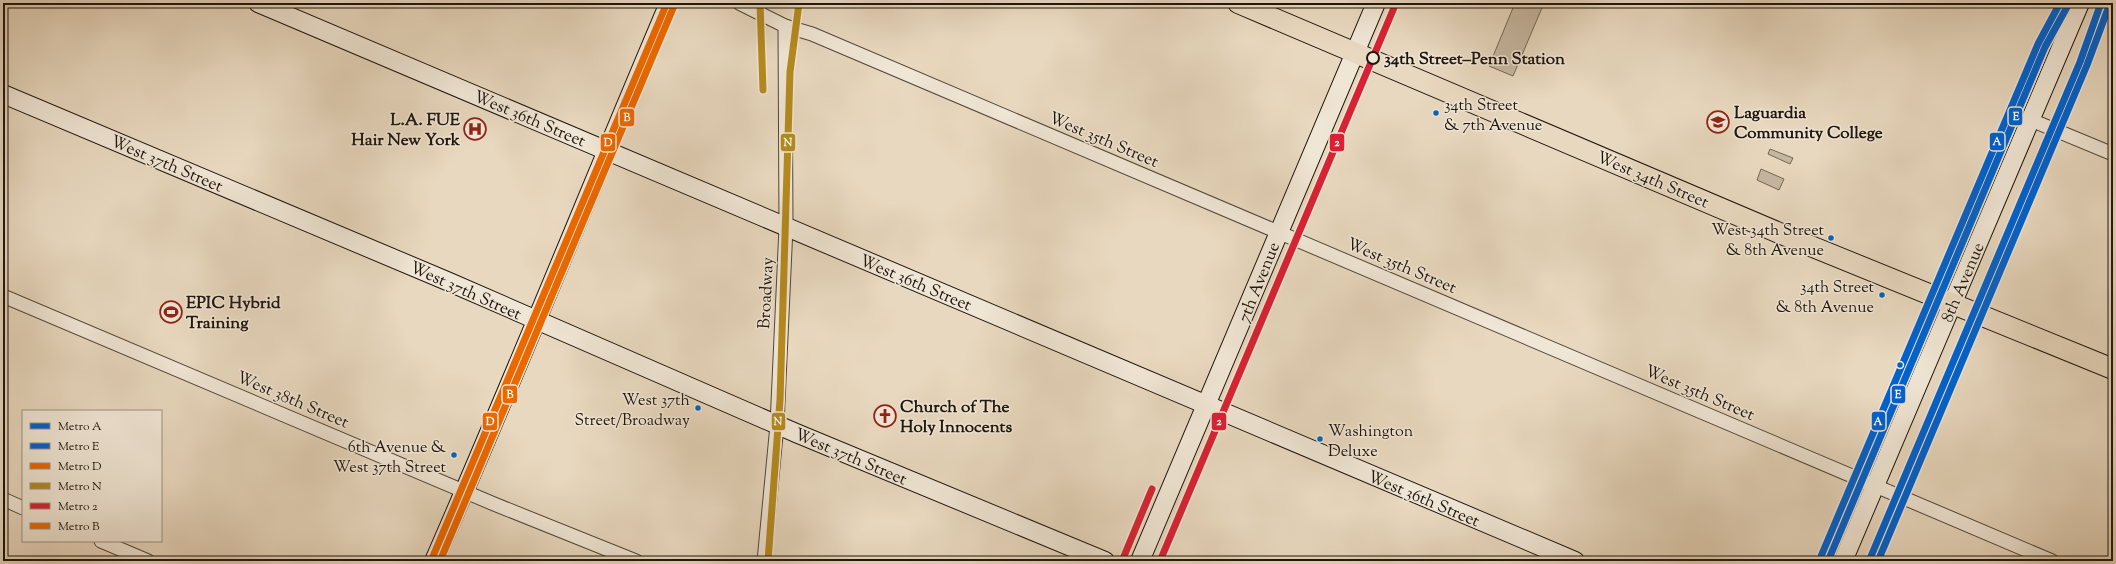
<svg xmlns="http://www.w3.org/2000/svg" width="2116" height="564" font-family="'Sorts Mill Goudy',serif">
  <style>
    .green { fill: #c6b7a1; stroke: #726657 }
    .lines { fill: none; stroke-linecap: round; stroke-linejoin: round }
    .street-casing { stroke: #50463a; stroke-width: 15 }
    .secondary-casing { stroke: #1e150d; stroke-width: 20 }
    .primary-casing { stroke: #1e150d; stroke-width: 22 }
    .street { stroke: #f0e6d5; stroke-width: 13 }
    .secondary { stroke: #f0e6d5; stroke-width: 18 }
    .primary { stroke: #e8d8bf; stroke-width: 20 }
    .metro-1-casing { stroke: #f0e6d5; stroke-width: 10 }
    .metro-2-casing { stroke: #f0e6d5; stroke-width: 10 }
    .metro-3-casing { stroke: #f0e6d5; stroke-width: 10 }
    .metro-4-casing { stroke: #f0e6d5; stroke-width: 10 }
    .metro-5-casing { stroke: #f0e6d5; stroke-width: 10 }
    .metro-6-casing { stroke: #f0e6d5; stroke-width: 10 }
    .metro-1 { stroke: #0062cf; stroke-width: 7 }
    .metro-2 { stroke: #0062cf; stroke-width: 7 }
    .metro-3 { stroke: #eb6800; stroke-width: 7 }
    .metro-4 { stroke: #b58a1e; stroke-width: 7 }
    .metro-5 { stroke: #d82233; stroke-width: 7 }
    .metro-6 { stroke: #eb6800; stroke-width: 7 }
    .stop-dot { fill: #f0e6d5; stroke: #1e150d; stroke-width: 2 }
    .bus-dot { fill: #0065bd; stroke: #f0e6d5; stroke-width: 1.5 }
    .labels { text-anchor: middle; stroke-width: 3; stroke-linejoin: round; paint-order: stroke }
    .bus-label { font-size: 16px; fill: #1e150d; stroke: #f0e6d5; text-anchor: end }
    .stop-label { font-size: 17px; font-weight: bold; fill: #1e150d; stroke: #f0e6d5; text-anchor: start }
    .poi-label { font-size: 17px; font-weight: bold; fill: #1e150d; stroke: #f0e6d5; text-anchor: start }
    .street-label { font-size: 17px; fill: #1e150d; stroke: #f0e6d5 }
    .line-badge { stroke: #f0e6d5; stroke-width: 1.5 }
    .badge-label { font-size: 11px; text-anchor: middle; font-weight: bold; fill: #fff }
  </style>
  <rect width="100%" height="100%" fill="#e8d8bf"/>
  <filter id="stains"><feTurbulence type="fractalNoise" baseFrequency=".005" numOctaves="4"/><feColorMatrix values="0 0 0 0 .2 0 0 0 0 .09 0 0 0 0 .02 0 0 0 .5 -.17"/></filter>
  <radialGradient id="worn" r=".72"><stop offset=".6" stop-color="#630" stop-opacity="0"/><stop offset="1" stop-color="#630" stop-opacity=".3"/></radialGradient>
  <g class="green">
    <path d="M1515 3H1544L1513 76 1489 66Z"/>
    <path d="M1770 149 1793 158 1790 164 1768 154Z"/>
    <path d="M1761 169 1784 179 1779 190 1757 180Z"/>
  </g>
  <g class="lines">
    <g class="street-casing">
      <g id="street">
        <path d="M739 3 785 26 812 34 2052 561"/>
        <path d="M2031 120 2113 154"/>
        <path d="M3 296 494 504 636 561"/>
        <path d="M3 499 23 508"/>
        <path d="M101 541 148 561"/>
        <path d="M764 561 777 425 786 227 785 26"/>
      </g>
    </g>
    <g class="secondary-casing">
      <g id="secondary">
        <path d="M258 3 1575 561"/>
        <path d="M3 94 447 281 796 433 1105 561"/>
        <path d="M434 561C515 376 590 189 669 3"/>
        <path d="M1140 561 1376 3"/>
        <path d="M1843 561 2080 3"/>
      </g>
    </g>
    <g class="primary-casing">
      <path id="primary" d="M1238 3 1791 238 2113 369"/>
    </g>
    <use href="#street" class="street"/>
    <use href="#secondary" class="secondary"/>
    <use href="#primary" class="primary"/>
    <g class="metro-1-casing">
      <g id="metro-1">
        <path d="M1819 561 2038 44 2060 3"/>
        <path d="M1869 561 2080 62 2101 3"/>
      </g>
    </g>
    <g class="metro-2-casing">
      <g id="metro-2">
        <path d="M1828 561 2045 47 2067 7"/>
        <path d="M1878 561 2087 65 2109 6"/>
      </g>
    </g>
    <g class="metro-3-casing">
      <path id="metro-3" d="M431 561 667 3"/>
    </g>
    <g class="metro-4-casing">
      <g id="metro-4">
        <path d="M760 3 763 90"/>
        <path d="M768 561 780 400 790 72 799 3"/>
      </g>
    </g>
    <g class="metro-5-casing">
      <g id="metro-5">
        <path d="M1122 561 1152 489"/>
        <path d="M1160 561 1396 3"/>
      </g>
    </g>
    <g class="metro-6-casing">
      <path id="metro-6" d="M440 561 674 6"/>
    </g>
    <use href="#metro-1" class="metro-1"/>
    <use href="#metro-2" class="metro-2"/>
    <use href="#metro-3" class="metro-3"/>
    <use href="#metro-4" class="metro-4"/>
    <use href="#metro-5" class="metro-5"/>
    <use href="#metro-6" class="metro-6"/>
  </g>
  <defs>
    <g id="university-ring" transform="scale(1.15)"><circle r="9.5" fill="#f0e6d5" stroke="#8f2418" stroke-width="1.5"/><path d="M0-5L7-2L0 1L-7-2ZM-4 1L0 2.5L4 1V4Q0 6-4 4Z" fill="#8f2418"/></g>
    <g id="hospital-ring" transform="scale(1.15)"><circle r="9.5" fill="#f0e6d5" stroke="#8f2418" stroke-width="1.5"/><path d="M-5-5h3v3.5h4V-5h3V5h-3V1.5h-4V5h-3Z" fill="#8f2418"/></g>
    <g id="stadium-ring" transform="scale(1.15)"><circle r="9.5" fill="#f0e6d5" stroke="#8f2418" stroke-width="1.5"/><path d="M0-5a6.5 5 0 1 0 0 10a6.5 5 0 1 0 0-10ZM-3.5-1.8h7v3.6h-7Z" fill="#8f2418"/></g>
    <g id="church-ring" transform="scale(1.15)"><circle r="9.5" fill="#f0e6d5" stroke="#8f2418" stroke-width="1.5"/><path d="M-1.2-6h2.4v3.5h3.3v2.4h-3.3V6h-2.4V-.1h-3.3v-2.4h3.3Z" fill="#8f2418"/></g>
  </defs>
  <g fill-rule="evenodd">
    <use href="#university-ring" x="1718" y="122"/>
    <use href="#hospital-ring" x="475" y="129"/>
    <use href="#stadium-ring" x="171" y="312"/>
    <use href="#church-ring" x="885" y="416"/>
  </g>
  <circle class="stop-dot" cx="1373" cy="58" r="6"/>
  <g class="bus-dot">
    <circle cx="1436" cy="113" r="3.5"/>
    <circle cx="1831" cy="238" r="3.5"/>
    <circle cx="1882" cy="295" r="3.5"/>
    <circle cx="1900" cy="365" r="3.5"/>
    <circle cx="698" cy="408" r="3.5"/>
    <circle cx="1320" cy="439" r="3.5"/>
    <circle cx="454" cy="455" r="3.5"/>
  </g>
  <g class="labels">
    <g class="bus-label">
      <text x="1444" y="110" text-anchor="start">34th Street<tspan x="1444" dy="20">&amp; 7th Avenue</tspan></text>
      <text x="1824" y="235">West 34th Street<tspan x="1824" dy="20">&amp; 8th Avenue</tspan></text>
      <text x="1874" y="292">34th Street<tspan x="1874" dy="20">&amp; 8th Avenue</tspan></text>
      <text x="690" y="405">West 37th<tspan x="690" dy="20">Street/Broadway</tspan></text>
      <text x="1328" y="436" text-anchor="start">Washington<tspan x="1328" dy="20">Deluxe</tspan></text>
      <text x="446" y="452">6th Avenue &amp;<tspan x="446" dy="20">West 37th Street</tspan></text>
    </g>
    <g class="stop-label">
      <text x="1384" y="64">34th Street–Penn Station</text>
    </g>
    <g class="poi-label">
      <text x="1734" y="118">Laguardia<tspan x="1734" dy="20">Community College</tspan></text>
      <text x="460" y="125" text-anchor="end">L.A. FUE<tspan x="460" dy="20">Hair New York</tspan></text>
      <text x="186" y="308">EPIC Hybrid<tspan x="186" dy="20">Training</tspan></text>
      <text x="900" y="412">Church of The<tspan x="900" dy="20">Holy Innocents</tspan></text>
    </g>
    <g class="street-label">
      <text transform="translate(530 118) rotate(23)" y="6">West 36th Street</text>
      <text transform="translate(1104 139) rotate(23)" y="6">West 35th Street</text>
      <text transform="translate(167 163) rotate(23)" y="6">West 37th Street</text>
      <text transform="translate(1653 179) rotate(23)" y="6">West 34th Street</text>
      <text transform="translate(1402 265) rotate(23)" y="6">West 35th Street</text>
      <text transform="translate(916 282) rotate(23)" y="6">West 36th Street</text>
      <text transform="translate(1258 282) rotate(-68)" y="6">7th Avenue</text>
      <text transform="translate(1962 282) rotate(-67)" y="6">8th Avenue</text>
      <text transform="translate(466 290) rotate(24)" y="6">West 37th Street</text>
      <text transform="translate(765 293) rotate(-87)" y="6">Broadway</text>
      <text transform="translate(1700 392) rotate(23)" y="6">West 35th Street</text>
      <text transform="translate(293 399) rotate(23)" y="6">West 38th Street</text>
      <text transform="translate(851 456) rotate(23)" y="6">West 37th Street</text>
      <text transform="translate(1424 498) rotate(23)" y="6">West 36th Street</text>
    </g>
  </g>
  <g class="line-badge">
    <rect x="2008" y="107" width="15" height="19" rx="4" fill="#0062cf"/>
    <rect x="619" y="108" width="16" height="19" rx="4" fill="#eb6800"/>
    <rect x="1989" y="132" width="16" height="19" rx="4" fill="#0062cf"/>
    <rect x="780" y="133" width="16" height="19" rx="4" fill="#b58a1e"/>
    <rect x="600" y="133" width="16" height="19" rx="4" fill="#eb6800"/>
    <rect x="1329" y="133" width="16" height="19" rx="4" fill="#d82233"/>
    <rect x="1891" y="385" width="15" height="19" rx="4" fill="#0062cf"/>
    <rect x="502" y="385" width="16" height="19" rx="4" fill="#eb6800"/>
    <rect x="1871" y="411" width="15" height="20" rx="4" fill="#0062cf"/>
    <rect x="482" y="412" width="16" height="19" rx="4" fill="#eb6800"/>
    <rect x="1211" y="412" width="16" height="19" rx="4" fill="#d82233"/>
    <rect x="771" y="412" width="15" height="19" rx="4" fill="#b58a1e"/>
  </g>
  <g class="badge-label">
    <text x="2016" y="120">E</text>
    <text x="627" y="121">B</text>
    <text x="1997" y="145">A</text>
    <text x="788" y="146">N</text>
    <text x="608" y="146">D</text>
    <text x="1337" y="146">2</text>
    <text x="1898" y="398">E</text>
    <text x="510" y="398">B</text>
    <text x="1878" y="425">A</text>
    <text x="490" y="425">D</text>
    <text x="1219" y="425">2</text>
    <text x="778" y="425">N</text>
  </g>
  <rect width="2116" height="564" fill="none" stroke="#e8d8bf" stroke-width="16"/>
  <rect x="4" y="4" width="2108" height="556" fill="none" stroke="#1e150d" stroke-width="2"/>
  <rect x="8" y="8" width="2100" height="548" fill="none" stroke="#1e150d"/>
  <rect x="22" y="410" width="140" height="132" fill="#f0e6d5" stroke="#9c9285"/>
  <rect x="30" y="423" width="20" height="6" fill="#0062cf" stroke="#9c9285"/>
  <text x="58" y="430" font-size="12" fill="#1e150d">Metro A</text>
  <rect x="30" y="443" width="20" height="6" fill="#0062cf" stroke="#9c9285"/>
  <text x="58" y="450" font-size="12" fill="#1e150d">Metro E</text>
  <rect x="30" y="463" width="20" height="6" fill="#eb6800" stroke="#9c9285"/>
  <text x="58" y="470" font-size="12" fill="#1e150d">Metro D</text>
  <rect x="30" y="483" width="20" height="6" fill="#b58a1e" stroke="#9c9285"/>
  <text x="58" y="490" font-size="12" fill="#1e150d">Metro N</text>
  <rect x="30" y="503" width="20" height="6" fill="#d82233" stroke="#9c9285"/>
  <text x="58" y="510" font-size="12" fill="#1e150d">Metro 2</text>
  <rect x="30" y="523" width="20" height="6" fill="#eb6800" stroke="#9c9285"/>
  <text x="58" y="530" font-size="12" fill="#1e150d">Metro B</text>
  <rect width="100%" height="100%" filter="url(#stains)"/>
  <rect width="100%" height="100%" fill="url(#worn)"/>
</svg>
